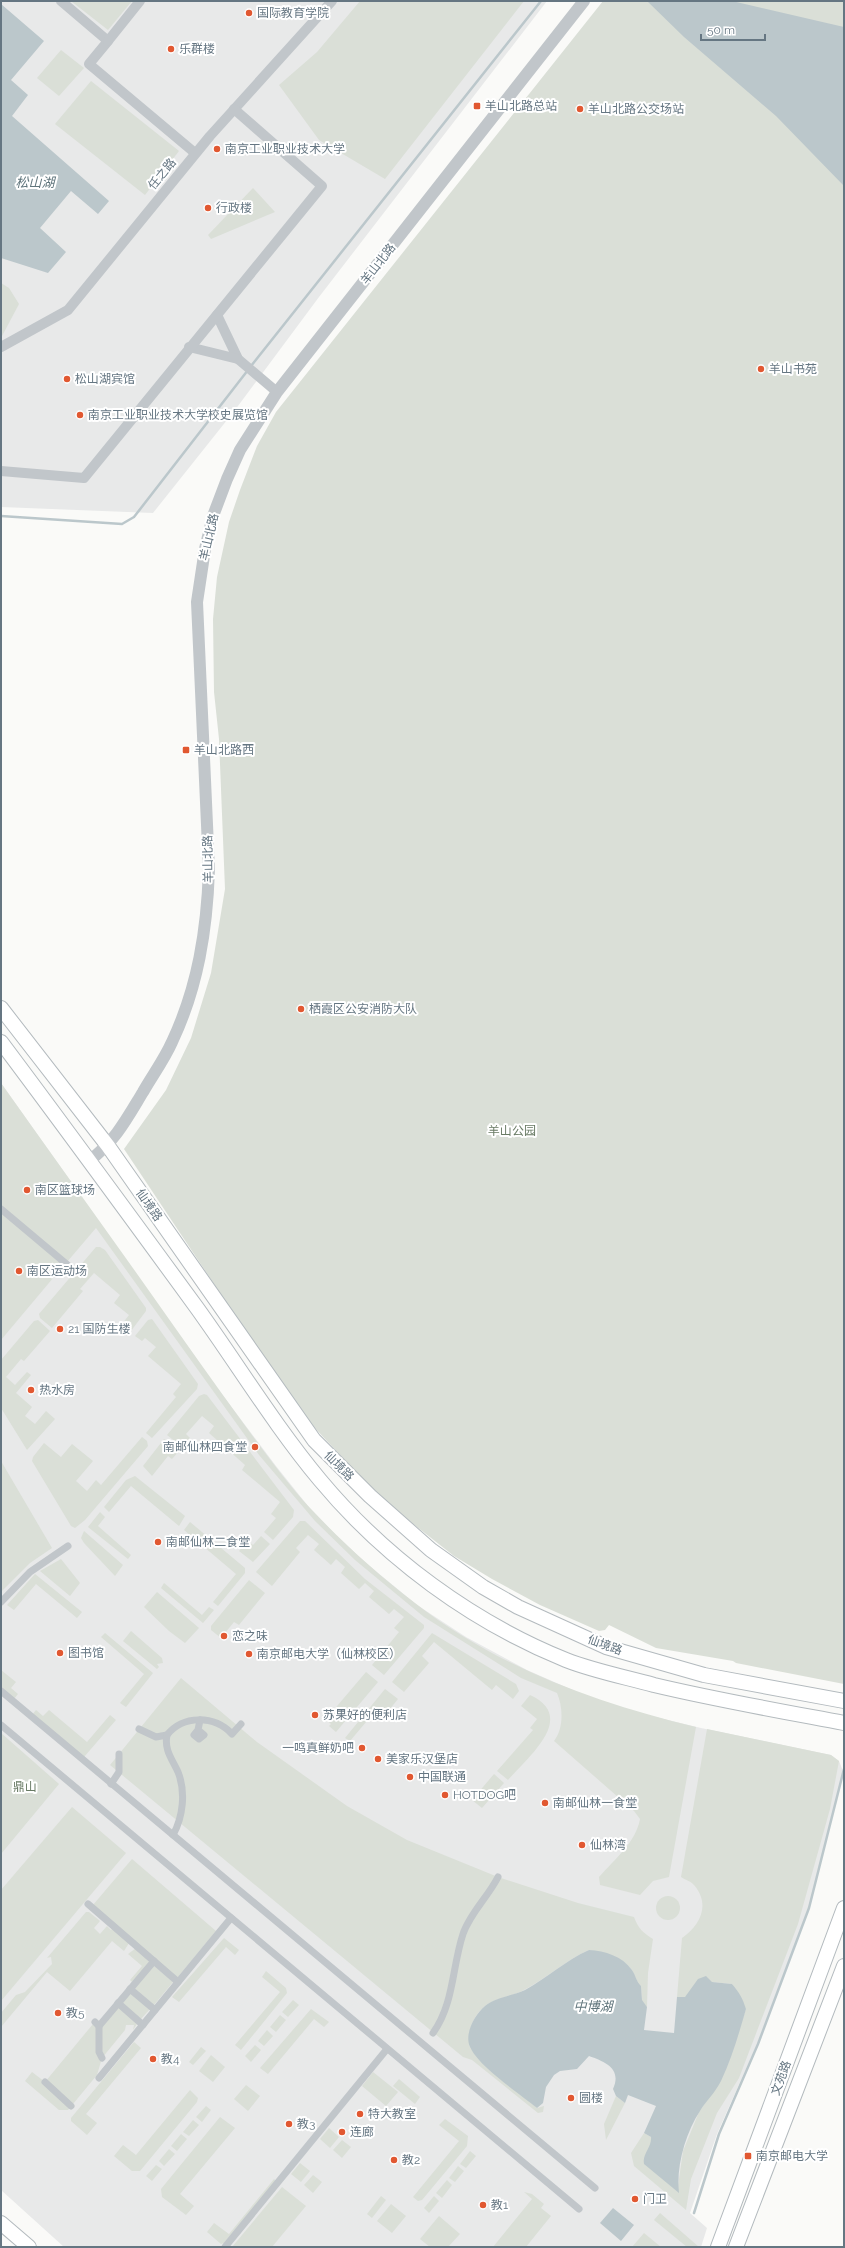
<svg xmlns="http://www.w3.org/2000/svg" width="845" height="2248" font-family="Raleway,'Noto Sans SC',sans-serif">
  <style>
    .built { fill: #e8e9e9 }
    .green { fill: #dadfd7 }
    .water { fill: #bbc7cb }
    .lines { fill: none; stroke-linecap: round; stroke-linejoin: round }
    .stream { stroke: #bbc7cb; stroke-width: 2.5 }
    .secondary-casing { stroke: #b3babe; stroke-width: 16 }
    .pedestrian { stroke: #c1c6ca; stroke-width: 7 }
    .minor { stroke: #c1c6ca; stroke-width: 10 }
    .tertiary { stroke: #c1c6ca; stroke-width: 12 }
    .secondary { stroke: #fff; stroke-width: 14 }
    .poi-dot { fill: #e15831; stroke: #fff; stroke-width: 1.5 }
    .labels { text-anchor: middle; stroke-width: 4; stroke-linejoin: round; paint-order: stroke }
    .poi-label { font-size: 12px; fill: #657682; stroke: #fff; text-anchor: start }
    .street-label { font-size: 12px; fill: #657682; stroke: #fff }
    .park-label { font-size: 12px; fill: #687a64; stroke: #fff }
    .water-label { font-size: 13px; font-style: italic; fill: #60757c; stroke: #fff }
  </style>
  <rect width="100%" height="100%" fill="#fafaf8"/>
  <g class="built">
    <path d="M1 1H547L319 297 235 410 153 513 1 507Z"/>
    <path d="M1 1083 215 1385 276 1466 308 1506 335 1534 366 1563 417 1605 466 1637 527 1670 584 1695 635 1712 701 1728 831 1755 839 1761 843 1771 809 1908 757 2044 717 2134 690 2213 707 2228 701 2247H64L1 2190Z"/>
  </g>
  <g class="green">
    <path d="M71 1H132L108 30Z"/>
    <path d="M360 1H524L385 179 319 140 279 85 317 52Z"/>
    <path d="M603 1H844V1684L736 1663 733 1661 656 1648 609 1625 605 1630 599 1631 540 1605 492 1579 454 1556 412 1523 370 1487 298 1410 124 1149 166 1090 191 1038 211 973 225 889 219 739 214 692 213 619 217 577 229 522 240 490 257 446 276 412Z"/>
    <path d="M61 50 84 68 59 96 37 78Z"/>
    <path d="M91 81 179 151 145 195 55 124Z"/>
    <path d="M253 188 275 212 211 239 208 235Z"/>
    <path d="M1 283 9 288 19 304 1 338Z"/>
    <path d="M1 1083C51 1154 102 1224 152 1295 183 1339 214 1383 246 1427 266 1454 287 1483 310 1508 342 1542 377 1574 415 1603 497 1667 596 1703 696 1727L669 1877 653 1881 640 1895 600 1885 599 1877C615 1859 636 1842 640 1819L634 1811 554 1741C564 1728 563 1707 557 1693L521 1678 424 1617 355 1560 315 1521 259 1455 96 1228 67 1262 1 1205Z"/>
    <path d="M1 1212 64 1265 1 1340Z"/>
    <path d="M96 1247H100L105 1250 146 1308V1311L131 1331 122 1324 129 1315 114 1303 120 1295 94 1273 80 1289 83 1291 52 1328 40 1318 39 1314Z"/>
    <path d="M152 1319 198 1384 197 1389 152 1438 146 1433 176 1397 173 1394 181 1384 148 1356 156 1347 145 1338 142 1341 135 1336 148 1320Z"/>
    <path d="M38 1320 50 1331 24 1361 21 1359 6 1377 15 1385 27 1372 31 1375 16 1393 32 1407 25 1416 35 1424 46 1411 55 1419 27 1450 1 1408V1360L34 1321Z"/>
    <path d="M204 1394 207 1395 294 1510 293 1517 273 1540 264 1532 276 1518 271 1514 280 1502 242 1470 245 1465 209 1433 214 1426 202 1416 186 1434 190 1438 182 1447 167 1435 199 1396Z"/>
    <path d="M142 1437 147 1441 148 1446 85 1520 75 1528 71 1526 32 1461 33 1457 44 1443 61 1457 72 1444 93 1461 76 1481 87 1491 96 1480 101 1485Z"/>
    <path d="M164 1439 179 1451 172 1459 168 1456 152 1476 143 1466Z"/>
    <path d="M1 1461 52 1548 30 1563 1 1592Z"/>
    <path d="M135 1476 185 1516 179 1526 131 1486 109 1512 104 1507 126 1480Z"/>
    <path d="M100 1512 105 1517 98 1526 131 1555 128 1559 88 1527Z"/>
    <path d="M300 1521H305L365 1579 424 1625V1628L384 1675 372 1665 399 1632 394 1628 404 1617 394 1609 389 1614 369 1597 374 1591 365 1583 359 1589 341 1573 345 1567 336 1559 331 1565 314 1550 319 1544 308 1535 296 1548 300 1552 272 1586 256 1572Z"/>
    <path d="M190 1522 245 1568V1573L218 1606 213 1602 236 1574 184 1530Z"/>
    <path d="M84 1531 123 1565 115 1576 84 1543 81 1538Z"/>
    <path d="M261 1536 270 1544 253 1562 239 1551 248 1541 253 1545Z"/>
    <path d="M61 1559 80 1583 70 1596 40 1571Z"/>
    <path d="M35 1574 82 1612 77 1618 36 1584 14 1610 7 1605Z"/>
    <path d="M249 1580 265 1593 239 1625 234 1622 221 1638 211 1630V1626Z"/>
    <path d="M164 1583 202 1615 209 1607 214 1610 203 1623 161 1588Z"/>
    <path d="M157 1592 199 1628 185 1643 169 1631 144 1607Z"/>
    <path d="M131 1631 162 1658 163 1663 157 1664 159 1667 157 1669 123 1641Z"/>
    <path d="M105 1633 153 1673 126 1707 120 1703 144 1674 101 1637Z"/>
    <path d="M432 1633 516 1684 519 1691 513 1699 496 1685 492 1690 434 1642 422 1656 429 1663 404 1692 392 1682Z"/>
    <path d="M1 1670 16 1682 11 1688 18 1694 14 1699 1 1688Z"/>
    <path d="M366 1672 378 1682 336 1732 329 1726 331 1724 322 1716 328 1709 332 1712Z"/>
    <path d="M181 1678 257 1742 347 1806 407 1840 498 1877 578 1903 634 1917C638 1928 643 1933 653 1939L648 1973 647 2007 642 2001 641 1986C636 1981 635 1976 632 1970 622 1956 604 1954 589 1950 566 1960 547 1978 524 1990 511 1997 495 1998 484 2007 472 2017 467 2034 470 2048L537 2108 544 2106 543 2112 538 2113 472 2060 463 2057 110 1765Z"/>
    <path d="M385 1689 398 1699 385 1715 377 1709 350 1741 345 1738Z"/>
    <path d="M530 1695C578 1717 528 1757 508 1780L497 1771 533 1730 530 1728 537 1719 521 1706Z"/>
    <path d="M36 1710 43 1716 49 1710 87 1742 110 1715 116 1720 84 1757 32 1715Z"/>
    <path d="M707 1729 831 1755 839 1761 830 1809 798 1924 739 2078 717 2113 691 2179 686 2210 634 2166 631 2153 644 2133 651 2137 652 2143 644 2160 678 2186 683 2151 699 2112 720 2081 746 2009 732 1984 712 1982 685 1997H677L682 1938C700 1925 711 1905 694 1885 691 1881 685 1880 681 1877Z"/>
    <path d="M1 1733 59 1784 1 1854Z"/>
    <path d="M494 1774 504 1783 482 1808 472 1800Z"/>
    <path d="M72 1807 126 1853 1 2001V1890Z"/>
    <path d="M132 1859 216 1931 177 1978 93 1905Z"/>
    <circle cx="668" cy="1908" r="12"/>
    <path d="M86 1912H89L100 1921 94 1928 100 1934 107 1926 111 1930 113 1928 129 1943 124 1951 112 1941 70 1991 47 1972 1 2027V2013L16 1995 25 1992 52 1964 51 1957 47 1958Z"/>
    <path d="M224 1938 239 1950 235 1955 226 1947 179 2002 172 1997Z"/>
    <path d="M136 1948 151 1962 132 1982 130 1980 142 1966 128 1954Z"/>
    <path d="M153 1965 173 1982 154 2005 134 1989Z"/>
    <path d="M266 1971 286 1988 287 1993 241 2050 235 2045 280 1992 262 1977Z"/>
    <path d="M130 1992 150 2009 141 2019 121 2003Z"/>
    <path d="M293 2000 299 2005 288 2017 282 2012Z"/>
    <path d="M117 2008H120L137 2024 133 2030 134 2025H126L125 2030 102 2058 97 2075 68 2110H59L25 2081 32 2072 45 2082 93 2024 99 2029Z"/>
    <path d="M311 2009 329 2022 324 2027 314 2019 268 2074 260 2068Z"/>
    <path d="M280 2015 286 2020 276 2032 270 2027Z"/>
    <path d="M267 2030 273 2036 264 2046 258 2041Z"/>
    <path d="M134 2042 141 2048 86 2114 97 2123 87 2135 71 2121V2118Z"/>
    <path d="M255 2045 261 2050 251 2062 245 2056Z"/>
    <path d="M201 2047 206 2051 193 2065 189 2062Z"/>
    <path d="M211 2055 225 2067 213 2082 199 2071Z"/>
    <path d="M373 2072 398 2092 386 2106 362 2086Z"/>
    <path d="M399 2079 420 2097 415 2104 393 2086Z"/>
    <path d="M246 2085 260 2096 248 2111 234 2099Z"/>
    <path d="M190 2090 198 2098 197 2102 140 2171H132L114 2156 123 2145 136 2155Z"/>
    <path d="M616 2096 625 2103 606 2140 604 2124Z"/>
    <path d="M206 2106 211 2110 202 2122 196 2117Z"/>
    <path d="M220 2117 235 2128 180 2194 194 2206 186 2215 162 2197 161 2189Z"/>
    <path d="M445 2119 468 2136 467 2146 422 2200 418 2201 413 2197 459 2141 439 2125Z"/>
    <path d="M193 2120 199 2125 189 2136 183 2132Z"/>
    <path d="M329 2128 339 2137 330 2148 320 2139Z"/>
    <path d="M181 2134 187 2139 177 2151 171 2146Z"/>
    <path d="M342 2140 351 2147 342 2158 333 2150Z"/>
    <path d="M169 2149 175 2154 164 2166 159 2161Z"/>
    <path d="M470 2151 476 2156 466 2168 460 2164Z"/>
    <path d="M300 2163 310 2171 301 2182 291 2174Z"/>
    <path d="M156 2165 162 2169 152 2181 146 2176Z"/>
    <path d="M458 2166 464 2171 455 2182 449 2178Z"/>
    <path d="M313 2175 322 2182 313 2193 304 2185Z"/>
    <path d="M274 2179 276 2181 224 2243 221 2244 207 2232 214 2223 229 2234Z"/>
    <path d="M447 2180 452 2185 442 2198 436 2193Z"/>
    <path d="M282 2187 306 2206 272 2247H232Z"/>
    <path d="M524 2192 532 2194 544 2204 541 2208 551 2216 526 2247H493L532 2199Z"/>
    <path d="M381 2196 386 2200 372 2218 367 2214Z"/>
    <path d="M434 2196 439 2201 429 2213 424 2208Z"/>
    <path d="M391 2204 406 2216 392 2233 377 2221Z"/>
    <path d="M660 2213 699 2247H687L654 2220Z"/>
    <path d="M439 2216 460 2234 448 2247H430L420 2239Z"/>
    <path d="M644 2233 661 2247H632Z"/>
  </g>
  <g class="water">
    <path d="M647 1H732L844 27V186L776 116 684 37Z"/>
    <path d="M1 4 44 41 11 80 28 95 12 116 109 201 98 214 71 191 40 228 66 252 48 273 1 258Z"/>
    <path d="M589 1950C605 1951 622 1956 632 1970 636 1976 636 1981 641 1986L642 2000 647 2007 644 2030 674 2033 677 1997H685L698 1979 706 1976 712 1982 732 1984C739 1992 743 1999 746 2009 739 2033 732 2058 721 2081 715 2093 706 2101 700 2111 685 2134 676 2167 679 2193L644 2164C642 2154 652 2147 651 2137L644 2133 656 2106 628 2095 625 2103 616 2096 613 2089C622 2069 606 2062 589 2056L577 2069 560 2071 554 2075 546 2087 543 2103 537 2108C520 2094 481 2068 471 2049 463 2036 474 2015 485 2006 496 1997 512 1996 525 1990 547 1978 566 1960 589 1950Z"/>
    <path d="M613 2208 634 2225 621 2241 600 2223Z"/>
  </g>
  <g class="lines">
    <g class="stream">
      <path d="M251 366 541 1"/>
      <path d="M1 516 122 524 134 517 248 370"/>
      <path d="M694 2213 719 2134 758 2044 809 1908 844 1769"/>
    </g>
    <g class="secondary-casing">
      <g id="secondary">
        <path d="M1 1008 108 1146 314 1440 370 1496 431 1550 483 1587 518 1607 606 1647 704 1675 844 1701"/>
        <path d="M1 1042C67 1130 132 1219 197 1308 238 1365 275 1426 320 1480 385 1558 472 1622 566 1660 594 1671 625 1677 654 1685 717 1700 780 1711 844 1723"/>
        <path d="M1 2223 29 2247"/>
        <path d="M718 2247 844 1908"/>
        <path d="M736 2247 844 1966"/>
      </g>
    </g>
    <g class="pedestrian">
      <path d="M1 1209 70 1267"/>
      <path d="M1 1602 30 1572 68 1546"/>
      <path d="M1 1691 595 2188"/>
      <path d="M1 1725 579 2209"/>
      <path d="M139 1729 156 1737 167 1735"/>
      <path d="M198 1730 204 1735 199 1739 194 1735 198 1730 200 1720"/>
      <path d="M111 1784 119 1772V1754"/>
      <path d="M173 1835C183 1817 186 1792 178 1772 172 1759 164 1750 167 1735 183 1715 214 1715 232 1734L241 1724"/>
      <path d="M88 1904 178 1982"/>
      <path d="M130 1989 155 2010"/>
      <path d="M118 2003 143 2025"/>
      <path d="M95 2022 99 2026 154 1961"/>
      <path d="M99 2026V2052L102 2058"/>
      <path d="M433 2033C454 2004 452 1967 463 1934 470 1913 488 1897 498 1877"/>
      <path d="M99 2078 231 1918"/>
      <path d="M45 2082 71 2106"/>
      <path d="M225 2247 387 2049"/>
    </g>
    <g class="minor">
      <path d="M61 1 108 41 89 64 195 153"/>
      <path d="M108 41 140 1"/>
      <path d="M217 315 238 359 277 392"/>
      <path d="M1 347 68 310 210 136 332 1"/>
      <path d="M189 347 238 359"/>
      <path d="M1 471 84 478 322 186 234 109"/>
    </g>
    <path class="tertiary" d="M89 1161C116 1140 126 1120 143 1092 152 1076 164 1060 172 1042 198 987 207 930 209 869L197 602 205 549 213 516 227 479 240 450 277 392 584 1"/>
    <use href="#secondary" class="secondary"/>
  </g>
  <g class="poi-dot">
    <circle cx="249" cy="13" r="4"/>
    <circle cx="171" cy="49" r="4"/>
    <rect x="473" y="102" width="8" height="8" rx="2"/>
    <circle cx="580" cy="109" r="4"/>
    <circle cx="217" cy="149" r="4"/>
    <circle cx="208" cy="208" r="4"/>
    <circle cx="761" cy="369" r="4"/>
    <circle cx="67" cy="379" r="4"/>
    <circle cx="80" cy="415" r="4"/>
    <rect x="182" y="746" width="8" height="8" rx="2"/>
    <circle cx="301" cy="1009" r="4"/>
    <circle cx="27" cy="1190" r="4"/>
    <circle cx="19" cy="1271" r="4"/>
    <circle cx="60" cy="1329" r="4"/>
    <circle cx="31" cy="1390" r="4"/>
    <circle cx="255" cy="1447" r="4"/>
    <circle cx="158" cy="1542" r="4"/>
    <circle cx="224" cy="1636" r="4"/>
    <circle cx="60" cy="1653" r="4"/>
    <circle cx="249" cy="1654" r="4"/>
    <circle cx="315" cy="1715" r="4"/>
    <circle cx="362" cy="1748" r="4"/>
    <circle cx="378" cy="1759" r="4"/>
    <circle cx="410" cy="1777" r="4"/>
    <circle cx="445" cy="1795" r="4"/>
    <circle cx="545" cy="1803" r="4"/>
    <circle cx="582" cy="1845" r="4"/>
    <circle cx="58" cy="2013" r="4"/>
    <circle cx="153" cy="2059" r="4"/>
    <circle cx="571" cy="2098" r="4"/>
    <circle cx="360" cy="2114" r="4"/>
    <circle cx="289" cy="2124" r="4"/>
    <circle cx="342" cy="2132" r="4"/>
    <rect x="744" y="2152" width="8" height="8" rx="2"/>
    <circle cx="394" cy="2160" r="4"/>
    <circle cx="635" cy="2199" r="4"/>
    <circle cx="483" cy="2205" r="4"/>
  </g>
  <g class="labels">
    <g class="poi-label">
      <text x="257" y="17">国际教育学院</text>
      <text x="179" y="53">乐群楼</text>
      <text x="485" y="110">羊山北路总站</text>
      <text x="588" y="113">羊山北路公交场站</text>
      <text x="225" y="153">南京工业职业技术大学</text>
      <text x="216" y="212">行政楼</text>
      <text x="769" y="373">羊山书苑</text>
      <text x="75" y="383">松山湖宾馆</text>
      <text x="88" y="419">南京工业职业技术大学校史展览馆</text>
      <text x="194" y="754">羊山北路西</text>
      <text x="309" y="1013">栖霞区公安消防大队</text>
      <text x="35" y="1194">南区篮球场</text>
      <text x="27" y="1275">南区运动场</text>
      <text x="68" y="1333">21 国防生楼</text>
      <text x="39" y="1394">热水房</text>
      <text x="247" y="1451" text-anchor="end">南邮仙林四食堂</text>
      <text x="166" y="1546">南邮仙林二食堂</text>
      <text x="232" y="1640">恋之味</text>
      <text x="68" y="1657">图书馆</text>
      <text x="257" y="1658">南京邮电大学（仙林校区）</text>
      <text x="323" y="1719">苏果好的便利店</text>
      <text x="354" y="1752" text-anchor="end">一鸣真鲜奶吧</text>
      <text x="386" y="1763">美家乐汉堡店</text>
      <text x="418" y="1781">中国联通</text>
      <text x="453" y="1799">HOTDOG吧</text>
      <text x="553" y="1807">南邮仙林一食堂</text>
      <text x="590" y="1849">仙林湾</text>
      <text x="66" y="2017">教5</text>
      <text x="161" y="2063">教4</text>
      <text x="579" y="2102">圆楼</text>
      <text x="368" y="2118">特大教室</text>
      <text x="297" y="2128">教3</text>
      <text x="350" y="2136">连廊</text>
      <text x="756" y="2160">南京邮电大学</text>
      <text x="402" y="2164">教2</text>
      <text x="643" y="2203">门卫</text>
      <text x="491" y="2209">教1</text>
    </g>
    <g class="street-label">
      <text transform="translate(162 174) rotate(-51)" y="4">任之路</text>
      <text transform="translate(378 264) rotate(-52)" y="4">羊山北路</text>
      <text transform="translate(209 537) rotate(-77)" y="4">羊山北路</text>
      <text transform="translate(208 859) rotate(-91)" y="4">羊山北路</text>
      <text transform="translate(149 1205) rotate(55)" y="4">仙境路</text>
      <text transform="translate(339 1466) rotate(45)" y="4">仙境路</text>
      <text transform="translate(605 1645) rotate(20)" y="4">仙境路</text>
      <text transform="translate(781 2078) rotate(-70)" y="4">文苑路</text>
    </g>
    <g class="park-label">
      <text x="512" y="1135">羊山公园</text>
      <text x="25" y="1791">鼎山</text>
    </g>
    <g class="water-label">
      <text x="35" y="187">松山湖</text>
      <text x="593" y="2011">中博湖</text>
    </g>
  </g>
  <rect width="845" height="2248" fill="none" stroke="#657682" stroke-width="4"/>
  <path d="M701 34v6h64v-6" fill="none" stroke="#657682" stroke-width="2"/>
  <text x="707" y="34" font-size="12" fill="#657682" stroke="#ffffff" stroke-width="3" paint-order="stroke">50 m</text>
</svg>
